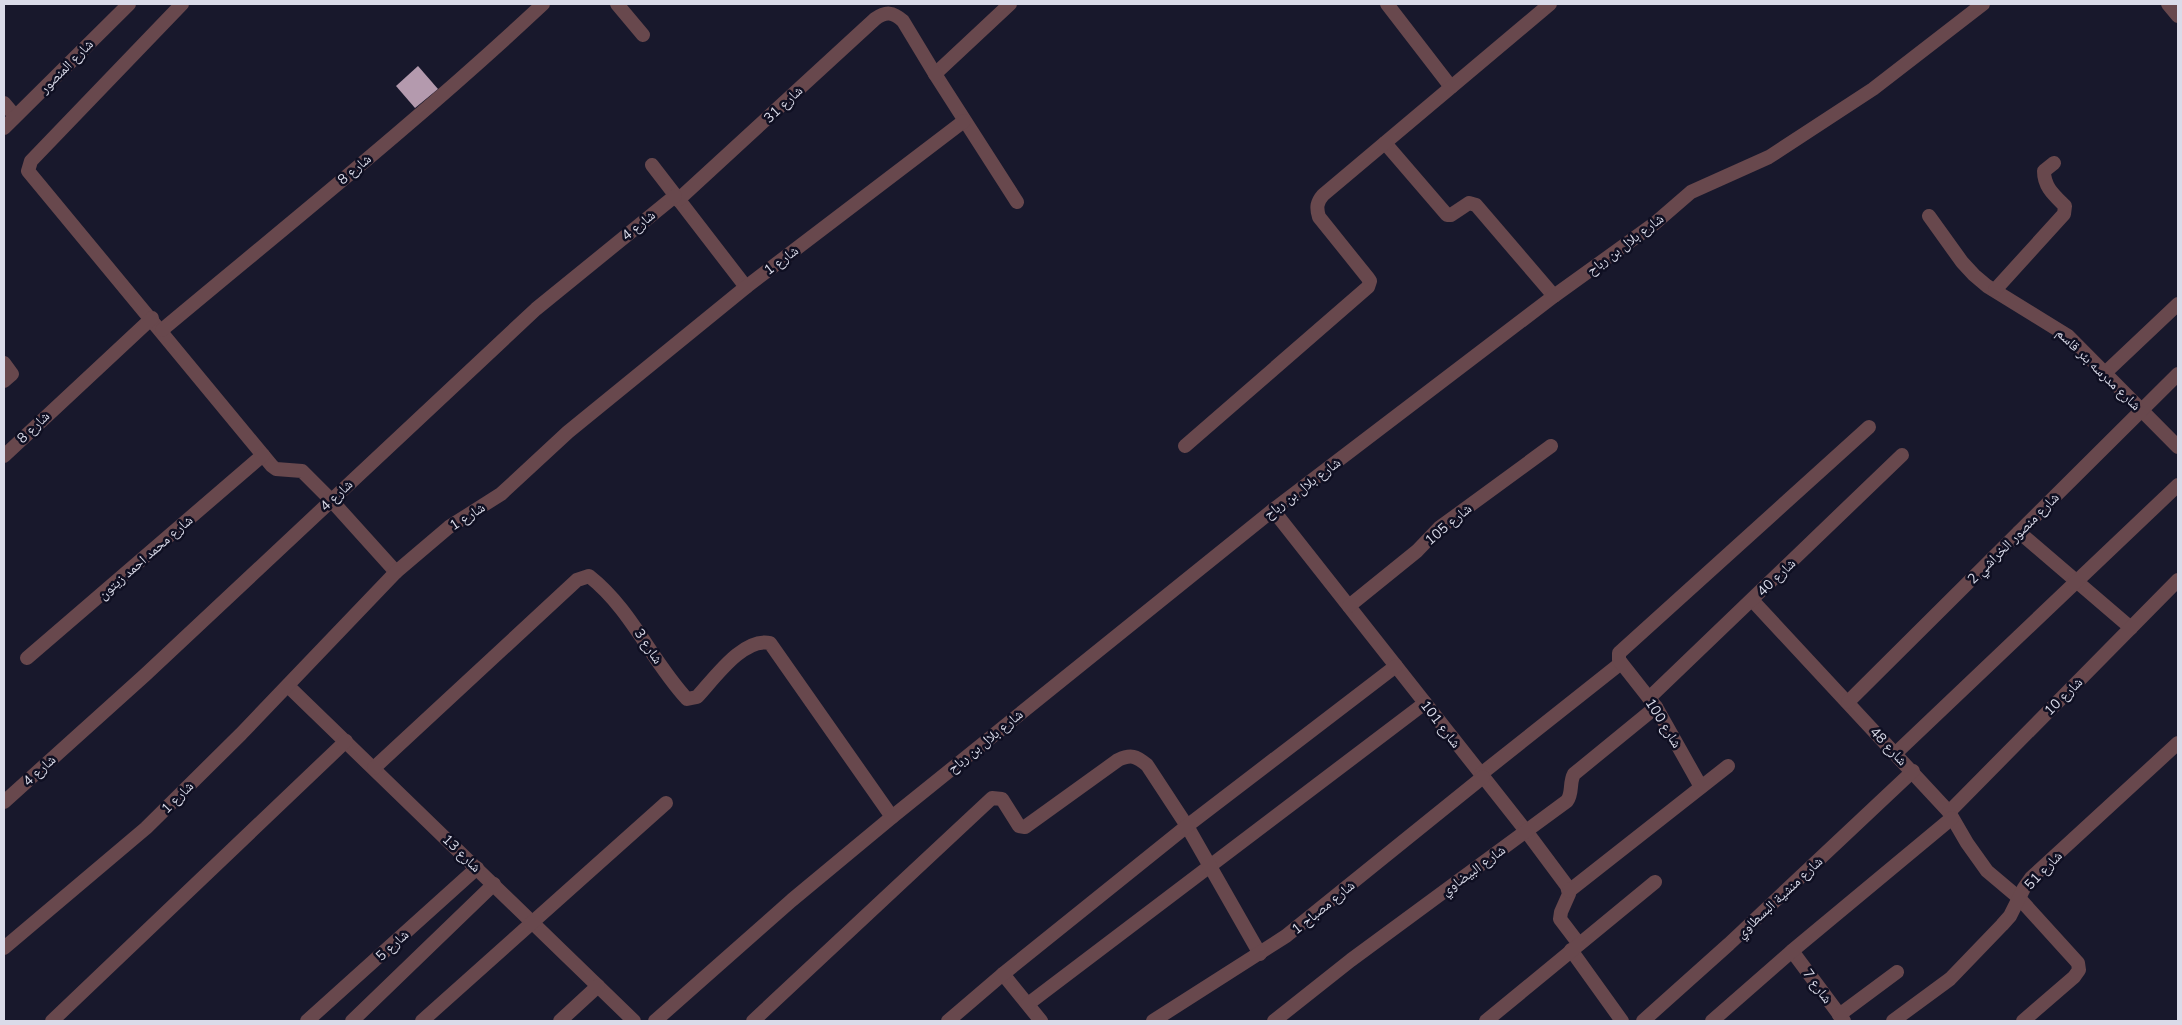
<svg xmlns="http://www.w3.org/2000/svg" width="2182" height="1025" font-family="'Nunito Sans','Noto Naskh Arabic',sans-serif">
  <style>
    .building { fill: #b49aae }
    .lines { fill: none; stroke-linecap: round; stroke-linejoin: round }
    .minor { stroke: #68484d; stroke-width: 14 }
    .labels { text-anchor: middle; stroke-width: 5; stroke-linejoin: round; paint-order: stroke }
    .street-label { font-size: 14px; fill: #dadbe9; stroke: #0f0f22 }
  </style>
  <rect width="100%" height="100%" fill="#18182c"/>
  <path class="building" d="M418 66 438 89 415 108 396 86Z"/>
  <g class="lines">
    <g class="minor">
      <path d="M182 4 31 161 28 171 272 466 276 469 302 471 331 500 396 572"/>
      <path d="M617 4 643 35"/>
      <path d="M1387 4 1451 87"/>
      <path d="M2168 4 2178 16"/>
      <path d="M935 74 1010 4"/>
      <path d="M4 103 15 116"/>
      <path d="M4 128 129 4"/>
      <path d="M1385 143 1447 215H1451L1469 203 1476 205 1554 296"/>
      <path d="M652 165 746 287"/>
      <path d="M678 200 875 19C886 11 893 12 903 21L935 74 1017 202"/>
      <path d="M1929 216 1962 262 1974 275 1987 286 2068 336 2178 447"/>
      <path d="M1995 290 2064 214 2065 206C2054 195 2044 187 2044 171L2054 163"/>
      <path d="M162 330C290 223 421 118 543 4"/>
      <path d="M4 363 12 374 4 381"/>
      <path d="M2105 373 2178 304"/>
      <path d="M1185 446 1368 287 1370 281 1368 278 1319 217C1316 207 1317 202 1323 195L1550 4"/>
      <path d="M4 456 152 318"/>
      <path d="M1273 510 1526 831 1567 886 1569 894 1561 912 1560 919 1579 944"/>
      <path d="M2019 532 2131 628"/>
      <path d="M1752 600 1949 812 1967 843 1987 871 2019 898 2078 963 2079 970 2074 977 2023 1021"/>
      <path d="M1349 606 1417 551 1439 528 1551 446"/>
      <path d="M27 658 263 455"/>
      <path d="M288 686 634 1021"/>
      <path d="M1649 698 1902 455"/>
      <path d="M1848 702 2178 374"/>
      <path d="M1896 753 2178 485"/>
      <path d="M374 768 577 580 589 576C631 609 651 660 687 699L697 697C714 679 743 637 770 643L892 817"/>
      <path d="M1481 774 1621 663"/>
      <path d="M1701 787 1656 707 1619 660V653L1869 427"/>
      <path d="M4 802 145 675 536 309 675 196"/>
      <path d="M1949 812 2178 580"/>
      <path d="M1569 891 1728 766"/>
      <path d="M4 948 146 828 241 734 396 572 449 527 501 494 568 432 746 287 964 121"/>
      <path d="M1571 950 1622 1021"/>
      <path d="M1792 951 1844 1021"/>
      <path d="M1003 974 1041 1021"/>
      <path d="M1028 1004 1425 703"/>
      <path d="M1839 1015 1897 972"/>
      <path d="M52 1021 346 741"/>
      <path d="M307 1021 477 868"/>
      <path d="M352 1021 494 884"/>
      <path d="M422 1021 666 803"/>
      <path d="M560 1021 598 986"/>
      <path d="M655 1021 792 900 892 817 1273 510 1554 296 1654 224 1691 192 1769 157 1873 89 1983 4"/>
      <path d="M753 1021 992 798 1002 799 1019 826 1025 827 1118 760C1131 754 1136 756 1147 765L1187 826 1260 954"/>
      <path d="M948 1021 1003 974 1187 826 1396 666"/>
      <path d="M1153 1021 1286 936 1483 777"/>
      <path d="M1274 1021 1351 960 1567 801C1573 793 1569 783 1574 774L1656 707"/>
      <path d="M1486 1021 1655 882"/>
      <path d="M1643 1021 1729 944 1913 771"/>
      <path d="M1712 1021 1792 951 1952 818"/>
      <path d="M1893 1021 1950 979 2002 925 2010 916 2024 888 2031 878 2178 743"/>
    </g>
  </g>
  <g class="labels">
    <g class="street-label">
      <text transform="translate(66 66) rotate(-45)" y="5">شارع المنصور</text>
      <text transform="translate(783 104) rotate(-43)" y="5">شارع 31</text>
      <text transform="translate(354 169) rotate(-40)" y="5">شارع 8</text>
      <text transform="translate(638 225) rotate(-39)" y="5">شارع 4</text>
      <text transform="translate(1625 244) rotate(-37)" y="5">شارع بلال بن رباح</text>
      <text transform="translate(781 260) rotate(-37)" y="5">شارع 1</text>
      <text transform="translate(2099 369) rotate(44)" y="5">شارع مدرسه بئر قاسم</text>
      <text transform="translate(33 427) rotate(-44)" y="5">شارع 8</text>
      <text transform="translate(1302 488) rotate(-37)" y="5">شارع بلال بن رباح</text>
      <text transform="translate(336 495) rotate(-43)" y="5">شارع 4</text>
      <text transform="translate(467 516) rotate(-33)" y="5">شارع 1</text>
      <text transform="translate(1448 524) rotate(-40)" y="5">شارع 105</text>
      <text transform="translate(2013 538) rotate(-45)" y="5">شارع منصور الخراشي 2</text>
      <text transform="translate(145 557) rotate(-41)" y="5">شارع محمد احمد زيتون</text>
      <text transform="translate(1776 577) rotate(-44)" y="5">شارع 40</text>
      <text transform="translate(649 646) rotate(56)" y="5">شارع 3</text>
      <text transform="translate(2063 696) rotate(-45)" y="5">شارع 10</text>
      <text transform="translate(1664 723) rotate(58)" y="5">شارع 100</text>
      <text transform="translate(1441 724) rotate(52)" y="5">شارع 101</text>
      <text transform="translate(985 741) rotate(-39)" y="5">شارع بلال بن رباح</text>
      <text transform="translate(1889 746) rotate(47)" y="5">شارع 48</text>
      <text transform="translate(39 770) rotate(-42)" y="5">شارع 4</text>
      <text transform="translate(177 797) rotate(-45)" y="5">شارع 1</text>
      <text transform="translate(462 853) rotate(44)" y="5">شارع 13</text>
      <text transform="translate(1473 870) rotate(-36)" y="5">شارع البيضاوي</text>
      <text transform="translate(2043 870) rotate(-46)" y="5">شارع 51</text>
      <text transform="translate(1779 897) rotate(-43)" y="5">شارع منشية البسطاوي</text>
      <text transform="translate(1323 907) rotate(-39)" y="5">شارع مصباح 1</text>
      <text transform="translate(392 945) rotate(-42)" y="5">شارع 5</text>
      <text transform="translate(1818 986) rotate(54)" y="5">شارع 7</text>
    </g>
  </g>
  <rect width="2182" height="1025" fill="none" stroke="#dadbe9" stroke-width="10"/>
</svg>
